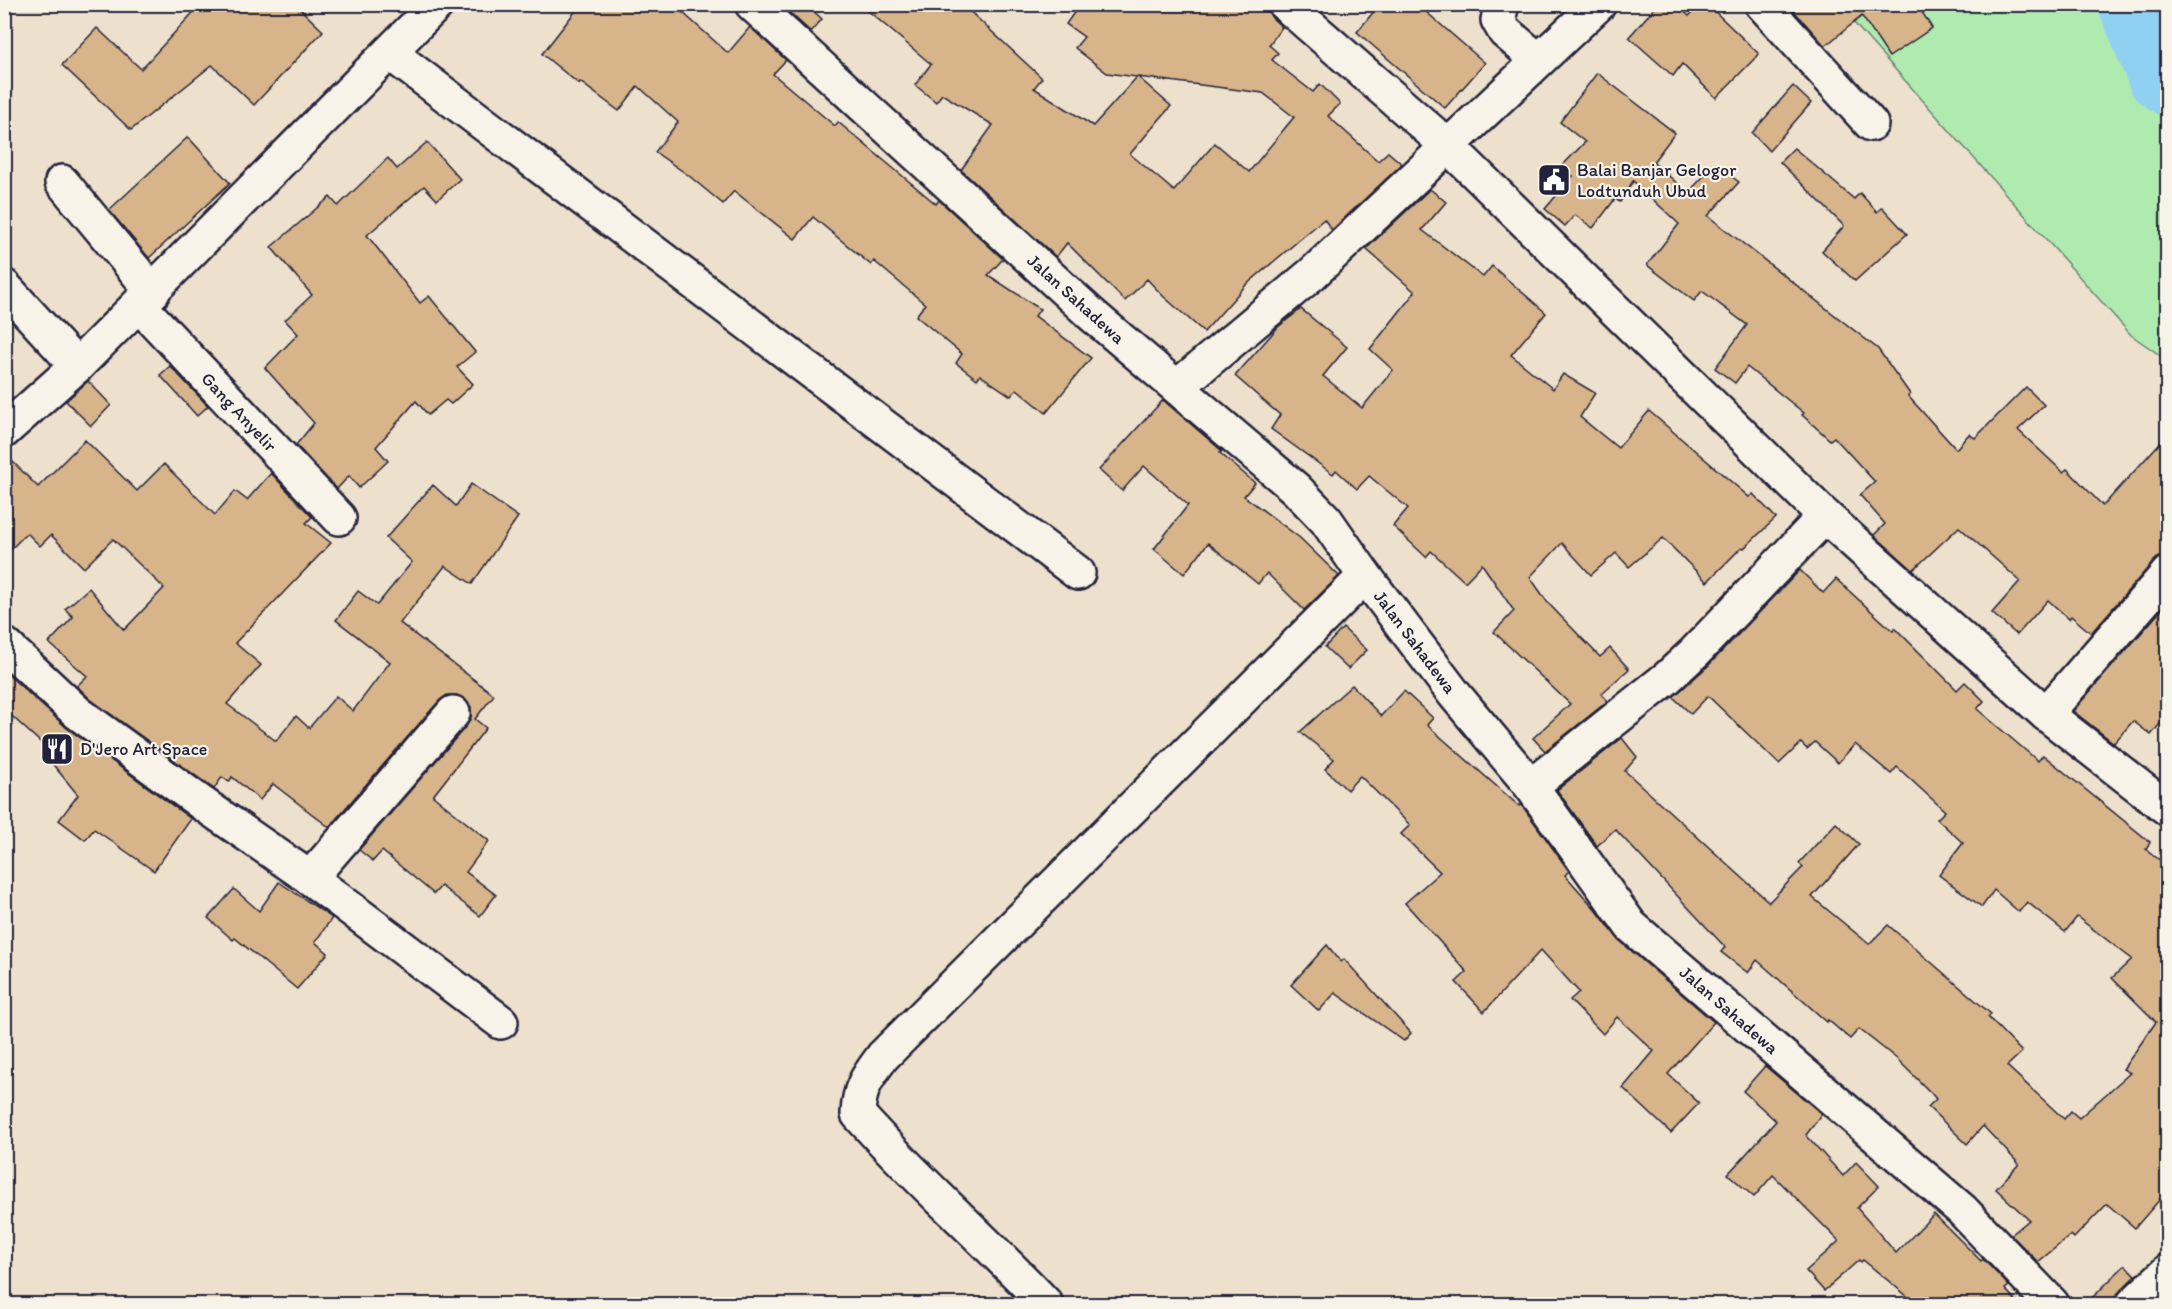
<svg xmlns="http://www.w3.org/2000/svg" width="2172" height="1309" font-family="Itim,sans-serif">
  <style>
    .green { fill: #afeaaf; stroke: #688675; stroke-width: 1.5 }
    .lines { fill: none; stroke-linecap: round; stroke-linejoin: round }
    .river { stroke: #90d1f1; stroke-width: 58 }
    .building { fill: #d7b489; stroke: #22223b; stroke-width: 1.5; fill-rule: evenodd }
    .minor-casing { stroke: #22223b; stroke-width: 38 }
    .minor { stroke: #f7f3e8; stroke-width: 33 }
    .labels { text-anchor: middle; stroke-width: 4.5; stroke-linejoin: round; paint-order: stroke }
    .poi-label { font-size: 18px; fill: #22223b; stroke: #f7f3e8; text-anchor: start }
    .street-label { font-size: 18px; fill: #22223b; stroke: #f7f3e8 }
  </style>
  <rect width="100%" height="100%" fill="#ede0cc"/>
  <filter id="ink" filterUnits="userSpaceOnUse"><feTurbulence type="fractalNoise" baseFrequency=".0167" numOctaves="2"/><feDisplacementMap in="SourceGraphic" scale="12" xChannelSelector="R" yChannelSelector="G"/><feConvolveMatrix kernelMatrix="1 2 1 2 8 2 1 2 1" color-interpolation-filters="sRGB"/></filter>
  <g filter="url(#ink)">
    <path class="green" d="M1838 5H2167V360L2131 335Z"/>
    <g class="lines">
      <path class="river" d="M2127 4 2157 79 2168 87"/>
    </g>
    <g class="building">
      <path d="M201 4H295L323 31 254 105 212 65 131 130 62 65 97 28 141 69Z"/>
      <path d="M581 4H673L728 53 750 27 786 60 773 74 835 126 838 122 936 204 939 200 1003 259 988 275 1040 309 1035 316 1091 358 1046 413 1017 389 1011 396 980 375 977 379 956 363 962 354 916 316 925 304 874 261 871 265 813 217 795 239 734 191 723 204 688 175 655 152 678 122 638 86 619 111 580 82 579 84 542 54Z"/>
      <path d="M780 4H806L822 19 811 32Z"/>
      <path d="M860 4H962L1042 78 1034 88 1093 126 1137 77 1107 73 1075 48 1084 37 1066 24 1080 4H1267L1268 11 1272 18 1282 27 1269 45 1278 53 1272 60 1313 92 1320 84 1340 104 1328 116 1378 161 1388 152 1402 164 1332 230 1324 219 1246 285 1204 332 1163 296 1147 279 1125 301 1067 243 1056 257 961 170 993 125 942 94 936 102 915 85 931 64ZM1138 77 1263 93 1294 117 1249 172 1215 143 1174 191 1130 154 1171 106Z"/>
      <path d="M1380 4H1417L1485 63 1445 108 1357 32Z"/>
      <path d="M1658 4H1676L1689 16 1701 4H1707L1759 54 1716 98 1682 64 1673 76 1629 37Z"/>
      <path d="M1788 4H1917L1932 28 1889 57 1862 16 1825 46Z"/>
      <path d="M1597 73 1675 133 1653 162 1688 193 1715 164 1739 182 1708 216 1878 349 1910 394 1908 396 1956 449 1969 434 1975 438 2026 387 2044 405 2018 430 2063 472 2067 469 2103 506 2168 434V555L2161 556 2154 561 2091 633 2071 616 2069 619 2048 600 2017 635 1992 613 2020 581 1959 527 1913 570 1874 535 1885 524 1860 495 1875 482 1834 437 1830 440 1802 415 1804 413 1747 367 1735 383 1715 368 1747 325 1702 291 1694 301 1647 265 1679 224 1633 181 1620 202 1615 199 1593 228 1575 215 1565 226 1545 209 1573 176 1562 166 1585 142 1560 122Z"/>
      <path d="M1793 86 1811 103 1769 151 1752 133Z"/>
      <path d="M188 137 230 183 149 258 109 210Z"/>
      <path d="M427 142 460 179 437 200 424 186 367 235 420 303 429 296 475 352 457 367 473 384 451 404 446 400 428 415 416 401 376 447 388 461 359 488 349 476 337 489 296 445 314 423 265 368 298 334 285 320 312 295 271 247 330 197 338 206 388 158 397 169Z"/>
      <path d="M1794 148 1854 199 1860 193 1877 212 1882 207 1907 234 1855 281 1822 251 1844 226 1780 162Z"/>
      <path d="M1430 189 1446 202 1422 230 1483 277 1492 266 1546 313 1511 355 1553 389 1563 374 1595 393 1580 417 1618 448 1649 411 1749 497 1753 494 1776 518 1744 548 1742 547 1707 582 1663 538 1629 567 1616 553 1591 575 1562 543 1530 577 1548 603 1600 657 1610 648 1629 669 1601 694 1608 701 1545 751 1533 738 1570 704 1494 632 1514 611 1482 564 1465 582 1431 551 1426 557 1393 526 1408 508 1369 476 1357 489 1336 470 1333 474 1271 429 1280 415 1235 376 1278 327 1301 309 1347 347 1323 376 1362 408 1393 370 1370 349 1415 292 1366 249Z"/>
      <path d="M170 366 208 406 197 416 160 375Z"/>
      <path d="M88 381 111 405 91 426 66 401Z"/>
      <path d="M1163 400 1222 451 1220 453 1255 483 1244 496 1300 538 1339 576 1304 610 1267 573 1258 584 1208 543 1184 574 1154 549 1188 505 1144 466 1122 491 1099 470Z"/>
      <path d="M85 440 137 491 164 464 215 515 235 491 247 500 271 473 312 517 306 523 331 543 235 643 261 665 227 704 276 741 296 716 309 728 336 696 353 711 390 662 336 620 358 591 377 605 412 562 386 538 433 485 456 506 471 484 518 517 472 584 445 566 400 623 494 695 475 719 486 728 433 796 489 841 466 872 496 895 480 916 441 886 434 894 382 851 373 861 359 850 467 725 471 717V707L465 699 457 695H447L439 701 329 827 273 784 260 800 232 777 229 782 222 777 214 789 90 699 77 686 87 676 49 643 73 617 65 609 89 588 124 630 164 588 113 539 84 568 51 535 40 546 27 533 4 556V453L38 487Z"/>
      <path d="M1800 570 1823 593 1836 579 1893 631 1895 628 1957 690 1965 682 1984 701 1977 709 2038 761 2043 755 2150 842 2146 849 2168 867V1190L2135 1228 2107 1204 2074 1238 2071 1235 2038 1262 2011 1235 2029 1220 1996 1189 2019 1164 1983 1126 1967 1144 1928 1107 1936 1099 1932 1094 1897 1059 1859 1029 1850 1039 1828 1020 1827 1022 1757 960 1748 973 1721 952 1725 947 1615 829 1597 846 1557 790 1622 738 1637 757 1625 771 1769 902 1803 867 1799 863 1836 823 1859 844 1812 897 1869 944 1888 925 1991 1014 1988 1017 2022 1052 2007 1066 2064 1119 2071 1111 2079 1118 2130 1073 2123 1069 2156 1022 2112 978 2132 959 2077 917 2065 932 2027 902 2019 912 1994 890 1982 907 1939 875 1963 843 1937 819 1945 811 1897 767 1891 774 1855 744 1838 763 1815 742 1807 749 1801 743 1779 764 1708 696 1691 714 1673 697 1708 666Z"/>
      <path d="M2164 607 2168 611V714L2151 735 2133 721 2114 743 2073 711Z"/>
      <path d="M1343 628 1367 650 1348 669 1325 647Z"/>
      <path d="M4 671 67 728 191 819 154 871 94 829 85 840 59 820 78 795 46 756 51 752 4 709Z"/>
      <path d="M1352 685 1381 716 1404 691 1433 718 1427 725 1519 806 1521 804 1569 871 1565 875 1597 911 1619 940 1714 1022 1668 1074 1699 1103 1671 1133 1623 1088 1654 1051 1617 1017 1603 1034 1570 1000 1579 992 1541 950 1484 1012 1456 982 1467 972 1405 903 1440 872 1401 834 1410 825 1360 776 1347 790 1325 769 1334 759 1300 732Z"/>
      <path d="M279 882 332 918 315 942 328 953 297 989 235 938 233 940 208 918 234 889 259 911Z"/>
      <path d="M1327 945 1341 962 1344 959 1411 1033 1404 1041 1335 993 1319 1011 1291 985Z"/>
      <path d="M1765 1066 1822 1114 1806 1135 1843 1176 1856 1162 1879 1186 1857 1208 1896 1253 1934 1214 1981 1261 1983 1259 2009 1286 2005 1289 2020 1305H1918L1863 1260 1861 1262 1859 1260 1824 1291 1806 1271 1839 1241 1773 1175 1754 1197 1728 1174 1776 1121 1743 1091Z"/>
      <path d="M2125 1265 2136 1275 2120 1291 2115 1298V1305H2085Z"/>
    </g>
    <g class="lines">
      <g class="minor-casing">
        <g id="minor">
          <path d="M752 4 1091 314 1296 489 1326 520 1365 576 1455 695 1531 786 1631 926 1962 1210 2052 1304"/>
          <path d="M1285 4 1448 146 1825 516 2046 714 2168 809"/>
          <path d="M1502 4 1498 20 1505 32 1538 60"/>
          <path d="M1762 4 1871 124"/>
          <path d="M390 53 1078 573"/>
          <path d="M62 182 153 292"/>
          <path d="M4 286 77 366"/>
          <path d="M139 305 339 518"/>
          <path d="M1177 387 1312 274 1599 4"/>
          <path d="M4 431 77 366 437 4"/>
          <path d="M4 644 78 713 200 802 310 878 501 1022"/>
          <path d="M2046 714 2168 573"/>
          <path d="M1531 786 1667 678 1694 653 1825 516"/>
          <path d="M310 878 453 713"/>
          <path d="M1046 1304C985 1239 917 1181 858 1114 859 1087 868 1076 883 1056L1365 576"/>
          <path d="M2133 1304 2168 1271"/>
        </g>
      </g>
      <use href="#minor" class="minor"/>
    </g>
  </g>
  <defs>
    <g id="civic-square" transform="scale(1.725)"><rect x="-9" y="-9" width="18" height="18" rx="4" fill="#22223b" stroke="#f7f3e8"/><path d="M-.6-6.5H3V-4.5H.6V-3L4-1V1h2V6H-6V1h2V-1L-.6-3ZM-1.2 2.5V6h2.4V2.5Z" fill="#fff"/></g>
    <g id="restaurant-square" transform="scale(1.725)"><rect x="-9" y="-9" width="18" height="18" rx="4" fill="#22223b" stroke="#f7f3e8"/><path d="M-5-6h1v4h1v-4h1v4h1v-4h1v5L-1.5 .5V6h-2V.5L-5-1ZM5-6V6H3V1.5H1.5Q1.5-4 5-6Z" fill="#fff"/></g>
  </defs>
  <g fill-rule="evenodd">
    <use href="#civic-square" x="1554" y="180"/>
    <use href="#restaurant-square" x="57" y="749"/>
  </g>
  <g class="labels">
    <g class="poi-label">
      <text x="1577" y="176">Balai Banjar Gelogor<tspan x="1577" dy="21">Lodtunduh Ubud</tspan></text>
      <text x="80" y="755">D'Jero Art Space</text>
    </g>
    <g class="street-label">
      <text transform="translate(1076 299) rotate(42)" y="6">Jalan Sahadewa</text>
      <text transform="translate(239 412) rotate(47)" y="6">Gang Anyelir</text>
      <text transform="translate(1415 642) rotate(53)" y="6">Jalan Sahadewa</text>
      <text transform="translate(1729 1010) rotate(41)" y="6">Jalan Sahadewa</text>
    </g>
  </g>
  <rect width="2172" height="1309" fill="none" stroke="#f7f3e8" stroke-width="24"/>
  <rect x="12" y="12" width="2148" height="1285" fill="none" stroke="#22223b" stroke-width="2" filter="url(#ink)"/>
</svg>
